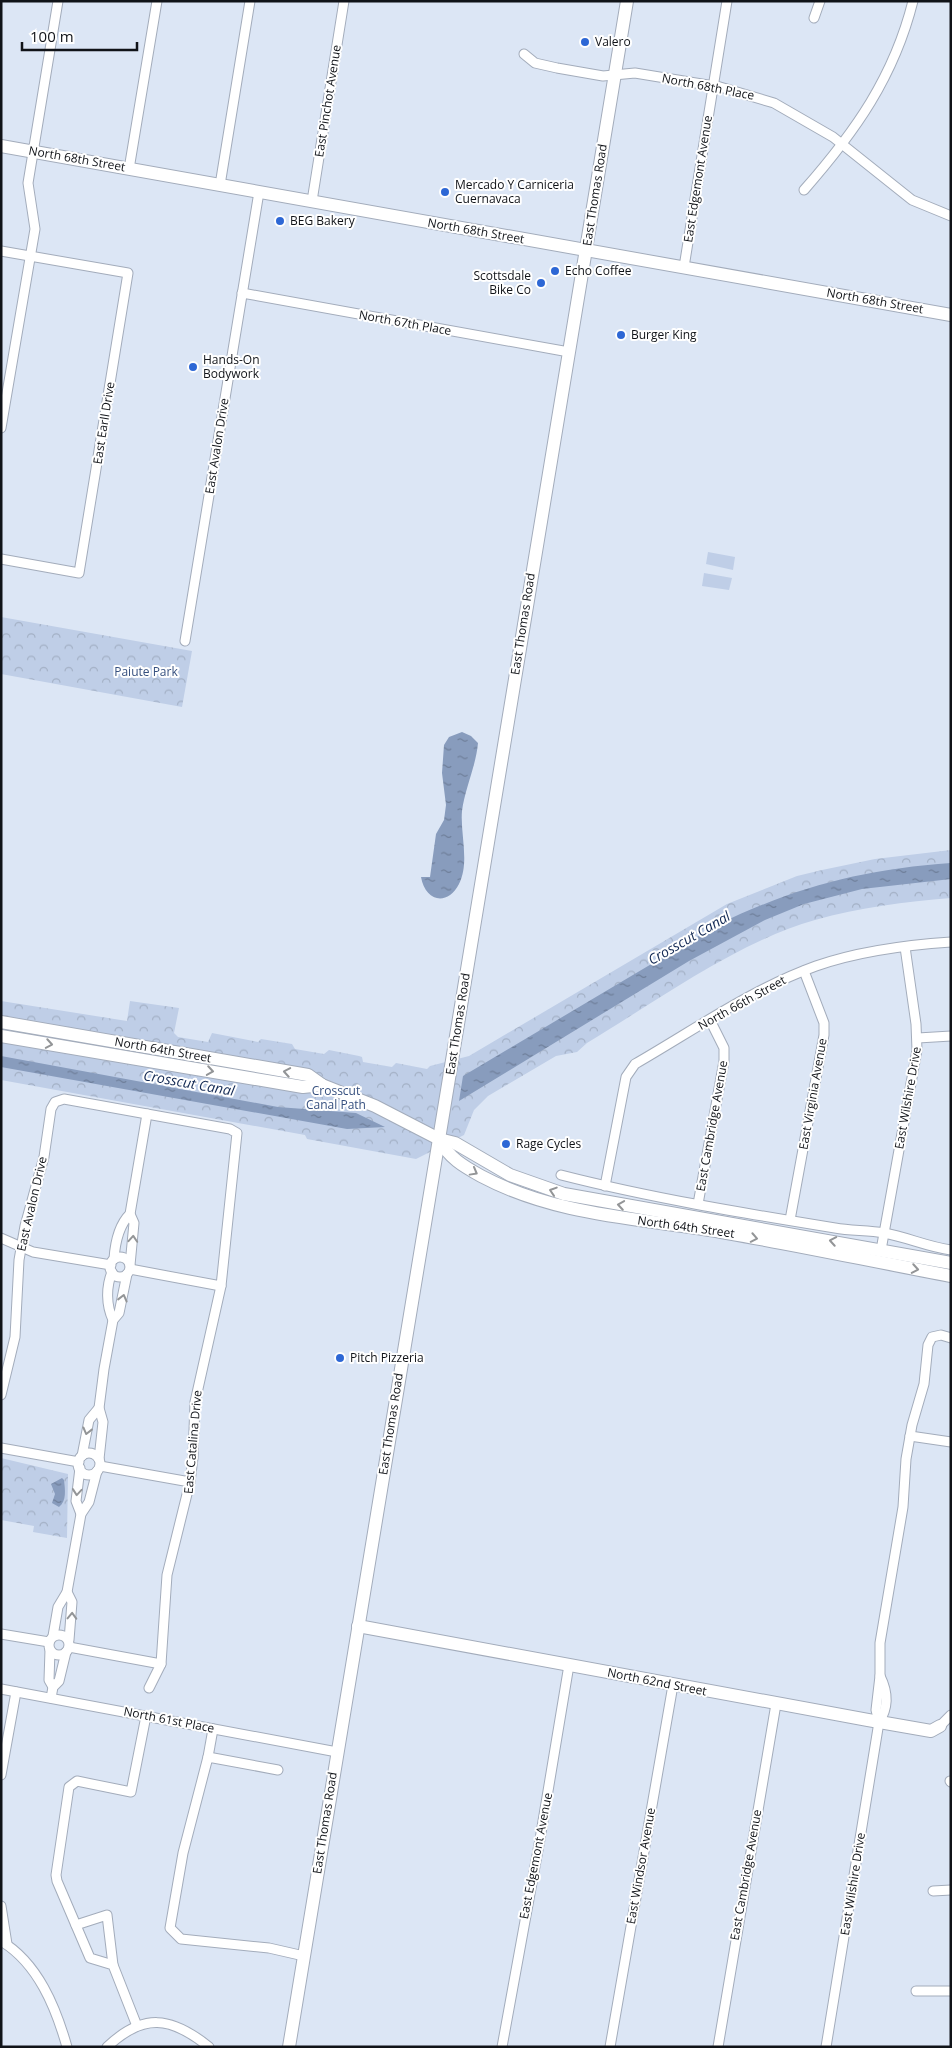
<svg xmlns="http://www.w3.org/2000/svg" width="952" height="2048" font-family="'Open Sans',sans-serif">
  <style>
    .grass { fill: #bfcee7 }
    .park { fill: url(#park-crowns) }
    .water { fill: url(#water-ripples) }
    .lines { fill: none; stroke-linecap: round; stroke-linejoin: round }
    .street-casing { stroke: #a3acbb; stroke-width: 11 }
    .secondary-casing { stroke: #a3acbb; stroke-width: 14 }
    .street { stroke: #fff; stroke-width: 9 }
    .secondary { stroke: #fff; stroke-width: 12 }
    .oneway { stroke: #939597 }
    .poi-dot { fill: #2d67d5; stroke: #fff; stroke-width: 2 }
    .labels { text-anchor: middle; stroke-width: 4; stroke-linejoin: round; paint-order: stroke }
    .poi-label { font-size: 12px; fill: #101318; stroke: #fff; text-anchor: start }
    .street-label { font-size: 12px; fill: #101318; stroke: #fff }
    .park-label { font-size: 12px; fill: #36507f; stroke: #fff }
    .water-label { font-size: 14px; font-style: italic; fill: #112853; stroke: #fff }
  </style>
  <defs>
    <pattern id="park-crowns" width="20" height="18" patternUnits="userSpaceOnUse" patternTransform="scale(1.25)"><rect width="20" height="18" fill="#bfcee7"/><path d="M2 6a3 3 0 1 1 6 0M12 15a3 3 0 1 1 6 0" fill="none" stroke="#a3b0c5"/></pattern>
    <pattern id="water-ripples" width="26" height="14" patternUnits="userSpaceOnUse" patternTransform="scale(1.25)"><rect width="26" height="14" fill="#889cbd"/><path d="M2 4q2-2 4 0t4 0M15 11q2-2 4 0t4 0" fill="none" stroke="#6e7e99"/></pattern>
  </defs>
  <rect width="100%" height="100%" fill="#dce6f5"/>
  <g class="grass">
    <path d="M708 552 735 557 733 570 706 564Z"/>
    <path d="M704 573 732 578 729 590 702 586Z"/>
  </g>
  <g class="park">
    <path d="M1 617 192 651 182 707 1 674Z"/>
    <path d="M951 850V898C905 902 860 907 815 920 737 942 657 1001 587 1043L577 1052 556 1056 488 1096 474 1110 464 1135 416 1159 307 1139 305 1135 1 1080V1001L127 1021 130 1001 179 1008 174 1033 178 1037 208 1042 212 1033 258 1042 261 1039 292 1044 295 1049 324 1054 329 1050 359 1056 362 1057 363 1062 392 1067 396 1063 427 1069 430 1066 469 1056 727 904 797 876 822 870 875 859Z"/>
    <path d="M1 1458 68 1474 67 1538 33 1532 34 1526 1 1520Z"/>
  </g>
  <g class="water">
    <path d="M462 732 471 736 478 743C476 766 465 788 462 811 460 834 470 862 459 884 447 907 425 901 421 877H430L436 834 444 820 446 805 442 773 444 745 449 737Z"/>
    <path d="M951 863V879L862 889 804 904 765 920 689 961 459 1101 463 1076 717 925C795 887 864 869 951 863Z"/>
    <path d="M1 1056 278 1107 356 1113 385 1127 347 1129 1 1067Z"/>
    <path d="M62 1478 64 1480C65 1489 67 1501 59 1507L52 1503 55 1494 51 1484Z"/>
  </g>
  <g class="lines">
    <g class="street-casing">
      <g id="street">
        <path d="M814 18 820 1"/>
        <path d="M524 54 535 63 557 68 603 76 635 73 720 87 774 103 833 137 912 200 951 216"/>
        <path d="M129 169 157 1"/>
        <path d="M220 185 250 1"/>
        <path d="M804 190C855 132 894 77 913 1"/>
        <path d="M312 201 344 1"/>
        <path d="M1 251 128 273 79 573 1 559"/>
        <path d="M684 267 727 1"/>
        <path d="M242 293 569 352"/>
        <path d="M1 428 35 229 28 183 58 1"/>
        <path d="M185 641 259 192"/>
        <path d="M918 1038 951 1036"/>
        <path d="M561 1175C651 1198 743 1213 835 1228 851 1231 868 1230 884 1233 907 1237 928 1247 951 1250"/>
        <path d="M605 1186 626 1077 635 1064C694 1030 752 989 816 966 859 951 906 945 951 942"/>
        <path d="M698 1204 724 1061V1048L710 1020"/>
        <path d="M790 1220 824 1035V1023L804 971"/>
        <path d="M1 1238 33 1252 111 1265"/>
        <path d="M881 1250 917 1050 916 1024 905 947"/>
        <circle cx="120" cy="1267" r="10"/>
        <path d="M114 1259C115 1244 118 1226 130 1214L147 1114"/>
        <path d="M130 1265 134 1223 130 1214"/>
        <path d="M130 1269 221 1286"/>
        <path d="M112 1272C106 1287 106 1305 113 1320"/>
        <path d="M1 1395 15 1337 19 1260 25 1226 44 1157 51 1109 55 1102 64 1099 230 1129 237 1133 221 1286 195 1402 193 1458 190 1482 167 1575 161 1664 149 1688"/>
        <path d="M910 1436 951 1442"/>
        <path d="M1 1448 79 1462"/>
        <circle cx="89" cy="1464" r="11"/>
        <path d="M82 1456 89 1420 99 1408"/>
        <path d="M99 1459 103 1422 99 1408 104 1369 113 1320 119 1313 127 1274"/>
        <path d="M100 1466 190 1482"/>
        <path d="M80 1468 76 1501 81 1514"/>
        <path d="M67 1592 72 1602 69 1640"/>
        <path d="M1 1634 49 1642"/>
        <circle cx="59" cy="1645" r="10"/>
        <path d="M53 1636 58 1607 67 1592 81 1514 89 1502 97 1471"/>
        <path d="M69 1647 161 1664"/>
        <path d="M50 1650 49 1680 53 1687"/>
        <path d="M1 1689 337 1752"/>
        <path d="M51 1698 53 1687 59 1681 66 1652"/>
        <path d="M879 1722C889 1707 888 1692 880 1676"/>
        <path d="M940 1726 951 1715"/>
        <path d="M208 1757 213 1729"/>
        <path d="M278 1770 208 1757 183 1853 170 1928 181 1939 269 1948 304 1956"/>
        <path d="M1 1775 16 1692"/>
        <path d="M950 1781 951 1782"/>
        <path d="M933 1891 951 1890"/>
        <path d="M1 1906 7 1944"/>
        <path d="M76 1925 107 1915 113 1965"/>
        <path d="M1 1941C38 1963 56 2008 67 2047"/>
        <path d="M916 1991H951"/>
        <path d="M137 2026 113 1965 90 1958 57 1881 56 1875 69 1787 77 1781 131 1792 146 1716"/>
        <path d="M107 2047C143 2013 171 2016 209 2047"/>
        <path d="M502 2047 540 1839 569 1665"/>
        <path d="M610 2047 673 1685"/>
        <path d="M718 2047 776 1704"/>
        <path d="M826 2047 879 1722 876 1710 880 1676V1643L903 1507 906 1459 912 1425 924 1384 928 1345 932 1337 941 1335 951 1338"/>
      </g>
    </g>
    <g class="secondary-casing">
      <g id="secondary">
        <path d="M1 146 951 315"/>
        <path d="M1 1022 308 1075 322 1085 375 1106 439 1139 455 1143 510 1175 564 1194 951 1263"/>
        <path d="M1 1036 303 1087 322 1085"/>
        <path d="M439 1139C449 1158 463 1166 481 1176 558 1217 643 1218 727 1233 802 1246 876 1262 951 1276"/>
        <path d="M358 1626 868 1720 931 1731 940 1726"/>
        <path d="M289 2047 627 1"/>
      </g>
    </g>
    <use href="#street" class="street"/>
    <use href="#secondary" class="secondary"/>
  </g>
  <defs><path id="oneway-chevron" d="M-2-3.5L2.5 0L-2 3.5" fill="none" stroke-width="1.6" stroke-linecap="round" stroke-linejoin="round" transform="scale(1.25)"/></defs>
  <g class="oneway">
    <use href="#oneway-chevron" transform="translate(49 1044) rotate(10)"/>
    <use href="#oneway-chevron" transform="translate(210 1071) rotate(9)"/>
    <use href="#oneway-chevron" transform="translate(287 1072) rotate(-170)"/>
    <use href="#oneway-chevron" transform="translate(474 1172) rotate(29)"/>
    <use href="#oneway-chevron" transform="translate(553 1191) rotate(-162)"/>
    <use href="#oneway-chevron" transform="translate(621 1205) rotate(-171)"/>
    <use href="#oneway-chevron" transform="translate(754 1238) rotate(11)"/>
    <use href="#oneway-chevron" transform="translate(133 1239) rotate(-86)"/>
    <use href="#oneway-chevron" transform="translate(833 1241) rotate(-170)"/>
    <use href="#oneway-chevron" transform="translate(915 1269) rotate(10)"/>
    <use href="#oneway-chevron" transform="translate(123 1298) rotate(-76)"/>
    <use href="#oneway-chevron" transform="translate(87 1431) rotate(104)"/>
    <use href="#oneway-chevron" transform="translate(77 1492) rotate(95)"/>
    <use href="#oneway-chevron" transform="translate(72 1616) rotate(-88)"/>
  </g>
  <g class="poi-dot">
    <circle cx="585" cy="42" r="5"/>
    <circle cx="445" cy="192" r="5"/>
    <circle cx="280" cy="221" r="5"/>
    <circle cx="555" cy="271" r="5"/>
    <circle cx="541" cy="283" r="5"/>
    <circle cx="621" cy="335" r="5"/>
    <circle cx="193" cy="367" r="5"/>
    <circle cx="506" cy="1144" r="5"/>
    <circle cx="340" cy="1358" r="5"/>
  </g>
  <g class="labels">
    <g class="poi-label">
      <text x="595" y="46">Valero</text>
      <text x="455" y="189">Mercado Y Carniceria<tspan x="455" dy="14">Cuernavaca</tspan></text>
      <text x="290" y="225">BEG Bakery</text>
      <text x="565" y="275">Echo Coffee</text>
      <text x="531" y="280" text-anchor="end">Scottsdale<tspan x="531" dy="14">Bike Co</tspan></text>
      <text x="631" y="339">Burger King</text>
      <text x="203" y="364">Hands-On<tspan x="203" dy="14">Bodywork</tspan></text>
      <text x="516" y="1148">Rage Cycles</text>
      <text x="350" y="1362">Pitch Pizzeria</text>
    </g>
    <g class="street-label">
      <text transform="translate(708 87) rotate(11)" y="4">North 68th Place</text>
      <text transform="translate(328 101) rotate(-81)" y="4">East Pinchot Avenue</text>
      <text transform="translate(77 159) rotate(10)" y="4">North 68th Street</text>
      <text transform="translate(698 179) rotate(-81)" y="4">East Edgemont Avenue</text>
      <text transform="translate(595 195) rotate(-81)" y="4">East Thomas Road</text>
      <text transform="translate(476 231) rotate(10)" y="4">North 68th Street</text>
      <text transform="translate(875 301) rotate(10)" y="4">North 68th Street</text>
      <text transform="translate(405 323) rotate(10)" y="4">North 67th Place</text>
      <text transform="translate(104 423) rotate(-81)" y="4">East Earll Drive</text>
      <text transform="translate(217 446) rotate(-81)" y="4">East Avalon Drive</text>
      <text transform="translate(523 624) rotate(-81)" y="4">East Thomas Road</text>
      <text transform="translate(742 1003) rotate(-29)" y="4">North 66th Street</text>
      <text transform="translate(458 1024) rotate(-81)" y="4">East Thomas Road</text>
      <text transform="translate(163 1050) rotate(10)" y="4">North 64th Street</text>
      <text transform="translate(813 1094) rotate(-80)" y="4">East Virginia Avenue</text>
      <text transform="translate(908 1098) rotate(-80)" y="4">East Wilshire Drive</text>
      <text transform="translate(712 1126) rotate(-80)" y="4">East Cambridge Avenue</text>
      <text transform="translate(32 1204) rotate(-77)" y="4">East Avalon Drive</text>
      <text transform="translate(686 1227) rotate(8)" y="4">North 64th Street</text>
      <text transform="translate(391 1424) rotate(-81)" y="4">East Thomas Road</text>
      <text transform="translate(193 1442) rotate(-85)" y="4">East Catalina Drive</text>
      <text transform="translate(657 1682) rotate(11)" y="4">North 62nd Street</text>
      <text transform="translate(169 1720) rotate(11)" y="4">North 61st Place</text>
      <text transform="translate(325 1823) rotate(-81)" y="4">East Thomas Road</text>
      <text transform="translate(536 1856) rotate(-79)" y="4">East Edgemont Avenue</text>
      <text transform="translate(641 1866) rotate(-80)" y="4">East Windsor Avenue</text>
      <text transform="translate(746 1875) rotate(-80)" y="4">East Cambridge Avenue</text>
      <text transform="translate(853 1884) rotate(-81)" y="4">East Wilshire Drive</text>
    </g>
    <g class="park-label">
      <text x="146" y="676">Paiute Park</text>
      <text x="336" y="1095">Crosscut<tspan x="336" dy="14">Canal Path</tspan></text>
    </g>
    <g class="water-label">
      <text transform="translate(689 938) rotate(-30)" y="5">Crosscut Canal</text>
      <text transform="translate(189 1083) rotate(10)" y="5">Crosscut Canal</text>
    </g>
  </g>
  <rect width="952" height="2048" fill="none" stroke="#101318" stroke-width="5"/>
  <path d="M22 42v8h115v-8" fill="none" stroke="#101318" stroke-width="2.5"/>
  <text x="30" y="42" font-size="15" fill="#101318" stroke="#ffffff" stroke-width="4" paint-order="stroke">100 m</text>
</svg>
